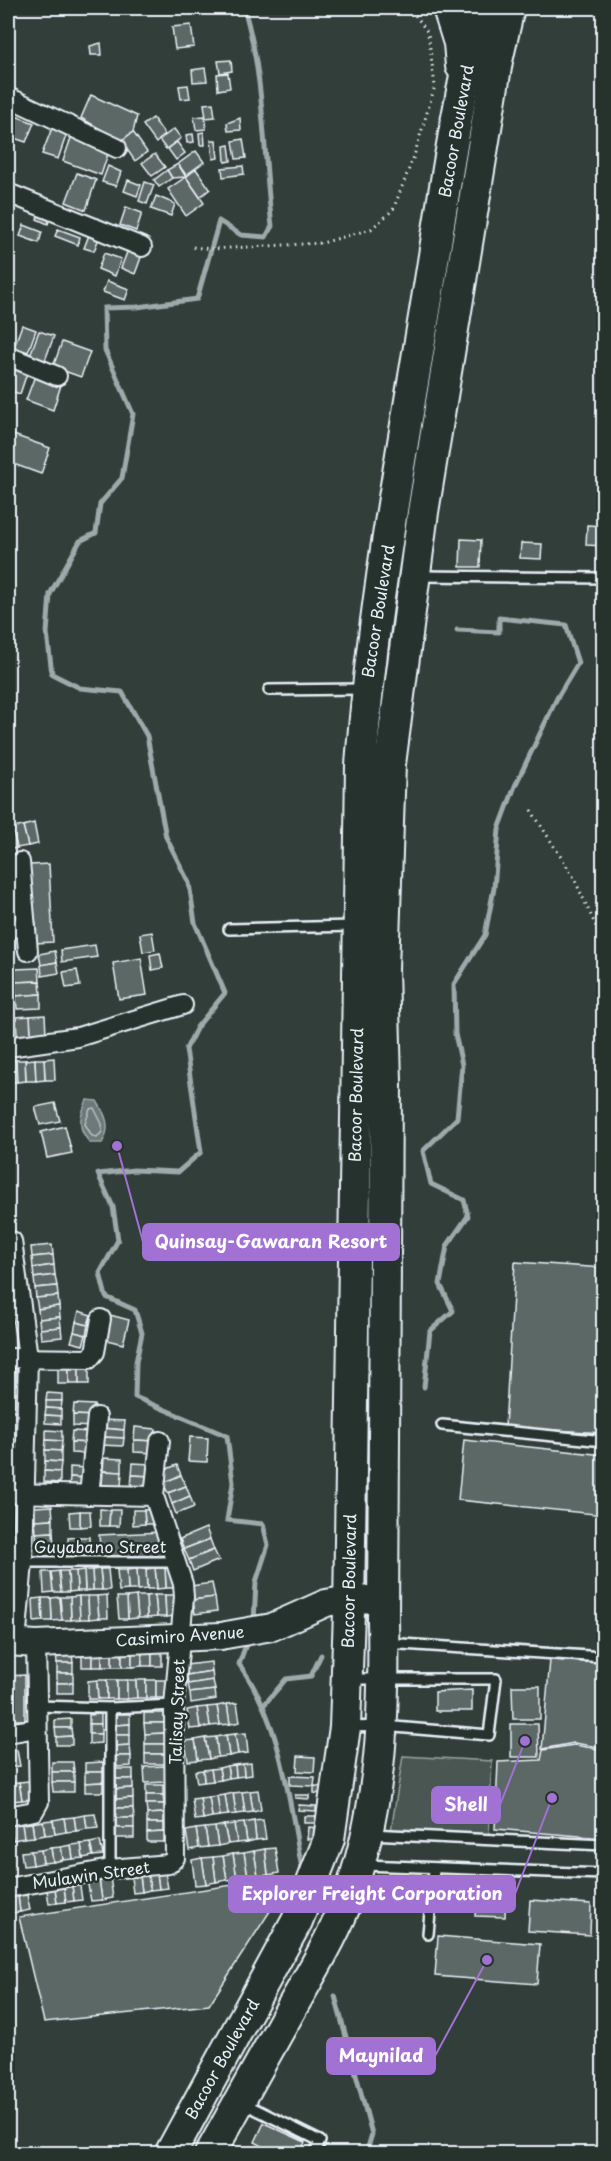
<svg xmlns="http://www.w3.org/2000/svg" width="611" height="2161" font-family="'Playpen Sans',sans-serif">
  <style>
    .green { fill: #495651; stroke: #98a4a4; stroke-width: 1.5 }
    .water { fill: #6d7978; stroke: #9ea9ab; stroke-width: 1.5 }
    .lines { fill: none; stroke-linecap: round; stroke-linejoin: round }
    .shore { stroke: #b7c1c5; stroke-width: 1.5 }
    .stream { stroke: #9ea9ab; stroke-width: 5 }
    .building { fill: #5c6865; stroke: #e8f1f8; stroke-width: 1.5 }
    .lane-casing { stroke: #e8f1f8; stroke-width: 14 }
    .street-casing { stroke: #e8f1f8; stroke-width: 22 }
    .secondary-casing { stroke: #e8f1f8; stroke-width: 30 }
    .primary-casing { stroke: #e8f1f8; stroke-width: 34 }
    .path { stroke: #e8f1f8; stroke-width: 3; stroke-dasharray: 1.5 4.5; stroke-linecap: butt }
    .lane { stroke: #26332d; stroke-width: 9 }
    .street { stroke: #26332d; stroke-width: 18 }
    .secondary { stroke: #26332d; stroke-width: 26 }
    .primary { stroke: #26332d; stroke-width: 30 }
    .labels { text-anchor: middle; stroke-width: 5; stroke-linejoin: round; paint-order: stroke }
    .street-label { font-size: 16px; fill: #e8f1f8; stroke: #26332d }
    .leader { fill: none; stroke: #a171d3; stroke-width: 2 }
    .callout-dot { fill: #a171d3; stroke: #26332d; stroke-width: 2 }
    .callout { fill: #a171d3; stroke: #a171d3; stroke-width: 2 }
    .callout-label { font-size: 18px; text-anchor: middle; font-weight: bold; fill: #fff }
  </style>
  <rect width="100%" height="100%" fill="#323e39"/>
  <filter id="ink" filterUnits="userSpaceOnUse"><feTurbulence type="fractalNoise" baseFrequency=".0167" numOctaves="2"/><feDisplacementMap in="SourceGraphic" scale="12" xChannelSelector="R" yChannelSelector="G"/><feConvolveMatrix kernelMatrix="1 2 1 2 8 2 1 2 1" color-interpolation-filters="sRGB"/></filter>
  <g filter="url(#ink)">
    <path class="green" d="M403 1756 492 1761 489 1836 391 1831Z"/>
    <path class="water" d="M87 1100 97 1101C106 1116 112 1127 102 1143H90C77 1128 79 1118 87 1100Z"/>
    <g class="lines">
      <path class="shore" d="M94 1108 102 1124V1132L97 1137 92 1136 85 1124 90 1109Z"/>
      <g class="stream">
        <path d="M244 8C265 78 263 153 272 226L266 237 241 235 219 221 197 299 137 307 104 308 105 350 133 414 122 478 100 504 96 533 80 541 50 594 47 633 52 674 80 688 122 692 147 736 166 837 189 883 195 923 225 993 197 1027 186 1049 201 1152 178 1172 134 1170 98 1174 113 1207 118 1240 100 1273 106 1297 135 1310 142 1333 136 1362 135 1397 227 1436 233 1483 227 1520 263 1524 268 1545 256 1582 254 1622"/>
        <path d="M424 1387 430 1331 453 1311 440 1284 447 1246 468 1216 464 1200 431 1184 423 1151 457 1118 462 1065 455 1034 454 984 485 935 494 888 499 829 515 786 557 698 578 663 566 625 499 618V632L457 630"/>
        <path d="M248 1639 239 1664C283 1724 289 1802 303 1874"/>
        <path d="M264 1705 286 1679 311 1676 321 1655"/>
        <path d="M335 1996 372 2134 366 2154"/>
      </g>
    </g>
    <g class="building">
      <path d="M191 25 194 47 175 49 172 27Z"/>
      <path d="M101 43 102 55H91L90 46Z"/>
      <path d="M231 60 232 71 220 73 218 61Z"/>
      <path d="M205 68 207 81 193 82 192 70Z"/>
      <path d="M228 73 230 88 218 90 217 74Z"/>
      <path d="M188 85 190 98 181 99 179 86Z"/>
      <path d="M91 95 137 116 133 132 121 141 81 118Z"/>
      <path d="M213 103 215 117 206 118 204 104Z"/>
      <path d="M13 115 34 123 26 142 8 136Z"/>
      <path d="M205 116 206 129 196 130 194 117Z"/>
      <path d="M153 118 165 135 156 143 143 125Z"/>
      <path d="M240 118 241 130 228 131 227 123Z"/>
      <path d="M52 128 67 133 58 159 42 154Z"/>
      <path d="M174 129 181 138 166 149 159 140Z"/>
      <path d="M133 132 147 152 135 161 121 141Z"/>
      <path d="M204 132 205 145H200L199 133Z"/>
      <path d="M193 134 194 142 187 143 186 135Z"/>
      <path d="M72 135 110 148 101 175 63 161Z"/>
      <path d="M243 139 246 158 236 159 233 141Z"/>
      <path d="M211 140H216L218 158 213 159Z"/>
      <path d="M177 142 185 153 176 160 168 149Z"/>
      <path d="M229 145 231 161 225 162 224 146Z"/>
      <path d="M196 151 204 162 186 175 178 164Z"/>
      <path d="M155 154 165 167 152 176 142 163Z"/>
      <path d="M178 164 186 177 172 178 167 170Z"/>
      <path d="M108 166 121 172 116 186 102 182Z"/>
      <path d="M243 166 244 174 223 177 222 168Z"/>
      <path d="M196 169 210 189 200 197 186 177Z"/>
      <path d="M167 170 172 178 159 187 154 180Z"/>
      <path d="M77 173 96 180 86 210 66 202Z"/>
      <path d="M186 177 204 203 186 216 168 189Z"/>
      <path d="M128 180 141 185 137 196 124 191Z"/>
      <path d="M145 182 154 185 147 204 139 201Z"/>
      <path d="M156 196 175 204 171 216 151 209Z"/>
      <path d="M126 207 142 213 136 231 120 225Z"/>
      <path d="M41 208 52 212 48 224 37 219Z"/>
      <path d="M24 225 42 232 39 243 20 236Z"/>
      <path d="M58 229 80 237 78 245 55 236Z"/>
      <path d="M89 235 99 238 94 251 84 248Z"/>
      <path d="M129 247 143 252 135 274 121 268Z"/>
      <path d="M104 253 121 259 115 276 98 269Z"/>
      <path d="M107 281 129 289 125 300 103 292Z"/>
      <path d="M22 325 36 330 28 352 14 347Z"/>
      <path d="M39 331 54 336 44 363 29 358Z"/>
      <path d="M62 342 90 352 81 377 53 367Z"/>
      <path d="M8 362 28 370 20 394 8 390Z"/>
      <path d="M36 373 62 382 53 410 26 400Z"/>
      <path d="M8 433 50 448 41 474 8 462Z"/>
      <path d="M587 525 604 526V546L586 545Z"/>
      <path d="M461 539 481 540 480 567H460Z"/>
      <path d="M521 543 542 544 541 559 520 558Z"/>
      <path d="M34 823 38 844 28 846 23 826Z"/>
      <path d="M23 826 28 846 17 848 12 828Z"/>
      <path d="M12 828 17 848 8 850V829Z"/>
      <path d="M49 864 53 942 35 943 30 865Z"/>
      <path d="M8 871H14V882L8 883Z"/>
      <path d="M14 882 15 893H8V883Z"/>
      <rect x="8" y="893" width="7" height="11"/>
      <path d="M8 932H14L15 951 8 952Z"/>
      <path d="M152 932 155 950 143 952 140 934Z"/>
      <path d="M95 945 97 957 62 962 61 950Z"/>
      <path d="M55 951 57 962 41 965 39 954Z"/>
      <path d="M160 953 163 968 152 970 150 955Z"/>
      <path d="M141 958 147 995 119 999 113 963Z"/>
      <path d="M57 962 59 973 42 976 41 965Z"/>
      <path d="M39 968 40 981 15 982V969Z"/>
      <path d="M77 970 80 986 66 988 63 972Z"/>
      <path d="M40 981 41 994 16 996 15 982Z"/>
      <path d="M41 994V1008L17 1009 16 996Z"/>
      <path d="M45 1015 46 1034 31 1035 30 1016Z"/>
      <path d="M30 1016 31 1035H17L16 1017Z"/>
      <path d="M54 1058 55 1080H45L44 1059Z"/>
      <path d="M35 1059 36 1081H26L25 1060Z"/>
      <path d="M35 1059H44L45 1080 36 1081Z"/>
      <path d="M8 1060H16L17 1082H8Z"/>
      <path d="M16 1060H25L26 1081 17 1082Z"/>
      <path d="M55 1103 60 1121 40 1125 35 1107Z"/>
      <path d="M65 1126 72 1153 47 1158 41 1132Z"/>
      <path d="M52 1245 53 1255 32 1257 31 1247Z"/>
      <path d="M53 1255 54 1265 33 1268 32 1257Z"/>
      <path d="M515 1262 604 1268V1433L505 1427Z"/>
      <path d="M54 1265 55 1275 34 1278 33 1268Z"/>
      <path d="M55 1275 57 1286 35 1288 34 1278Z"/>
      <path d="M57 1286 58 1296 36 1298 35 1288Z"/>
      <path d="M58 1296 59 1306 38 1309 36 1298Z"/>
      <path d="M59 1306 60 1317 39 1319 38 1309Z"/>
      <path d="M79 1311 91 1315 88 1325 76 1322Z"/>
      <path d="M110 1315 129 1320 123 1344 103 1339Z"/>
      <path d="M60 1317 61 1327 40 1329 39 1319Z"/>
      <path d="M76 1322 88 1325 86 1335 74 1332Z"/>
      <path d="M61 1327 62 1337 41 1339 40 1329Z"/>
      <path d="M74 1332 86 1335 83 1345 71 1342Z"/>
      <rect x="8" y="1365" width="8" height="20"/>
      <rect x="58" y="1367" width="11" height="17"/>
      <rect x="69" y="1367" width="10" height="17"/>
      <rect x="79" y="1367" width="10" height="17"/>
      <rect x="8" y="1393" width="10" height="18"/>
      <path d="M47 1393 62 1394V1401H46Z"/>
      <path d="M46 1401H62L61 1409 46 1408Z"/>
      <path d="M74 1404 94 1405V1416L73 1415Z"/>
      <path d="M46 1408 61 1409V1416L45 1415Z"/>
      <path d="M45 1415 61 1416V1424L45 1423Z"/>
      <path d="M73 1415 94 1416 93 1427 73 1426Z"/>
      <path d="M102 1420 125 1421 124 1430 101 1428Z"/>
      <path d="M135 1427 156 1429V1441L134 1440Z"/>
      <path d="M101 1428 124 1430V1438L101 1437Z"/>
      <path d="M8 1429H12V1451L8 1450Z"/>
      <path d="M46 1430 62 1431V1441L46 1440Z"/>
      <path d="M72 1431 91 1432 90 1443 71 1442Z"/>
      <path d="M101 1437 124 1438 123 1446 100 1445Z"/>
      <path d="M190 1437 208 1438 207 1462 188 1461Z"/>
      <path d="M46 1440 62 1441 61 1451 45 1450Z"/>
      <path d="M134 1440 156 1441 155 1453 134 1452Z"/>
      <path d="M464 1440 604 1455V1515L458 1500Z"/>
      <path d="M71 1442 90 1443V1454L71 1453Z"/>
      <path d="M45 1450 61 1451V1462L45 1461Z"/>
      <path d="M104 1458 122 1459V1472L103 1471Z"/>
      <path d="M45 1461 61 1462 60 1472 44 1471Z"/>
      <path d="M133 1463 150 1464V1476L132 1475Z"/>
      <path d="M177 1465 181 1475 163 1483 159 1472Z"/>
      <path d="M70 1467 86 1468 85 1478 70 1477Z"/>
      <path d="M44 1471 60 1472V1483L44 1482Z"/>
      <path d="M103 1471 122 1472 121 1486 102 1485Z"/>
      <path d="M132 1475 150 1476 149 1488 131 1487Z"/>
      <path d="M181 1475 186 1486 168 1493 163 1483Z"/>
      <path d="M70 1477 85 1478V1489L69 1488Z"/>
      <path d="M186 1486 190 1496 172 1504 168 1493Z"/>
      <path d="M190 1496 194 1507 176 1514 172 1504Z"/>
      <path d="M52 1506 53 1519 35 1520V1507Z"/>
      <path d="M100 1509 110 1510 109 1526H100Z"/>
      <path d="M155 1509 156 1524H145L144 1510Z"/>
      <path d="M110 1510H120L119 1526H109Z"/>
      <path d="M133 1510H144L145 1524 133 1525Z"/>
      <path d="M80 1511H90L91 1526 80 1527Z"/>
      <path d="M80 1511V1527H70L69 1512Z"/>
      <path d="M53 1519V1532L36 1533 35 1520Z"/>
      <path d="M206 1528 210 1539 184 1549 180 1539Z"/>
      <path d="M53 1532 54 1545 37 1546 36 1533Z"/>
      <path d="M162 1532 163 1556 101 1559 99 1535Z"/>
      <path d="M79 1537H89L90 1555H79Z"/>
      <path d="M79 1537V1555L69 1556 68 1538Z"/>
      <path d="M210 1539 214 1550 189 1560 184 1549Z"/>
      <path d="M214 1550 219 1560 193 1571 189 1560Z"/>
      <path d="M174 1567 176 1588H166L165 1568Z"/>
      <path d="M155 1568H165L166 1588 157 1589Z"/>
      <path d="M155 1568 157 1589H147L146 1569Z"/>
      <path d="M100 1569H108L110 1590H102Z"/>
      <path d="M100 1569 102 1590H93L92 1570Z"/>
      <path d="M137 1569H146L147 1589 138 1590Z"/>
      <path d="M137 1569 138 1590H128L127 1570Z"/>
      <path d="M84 1570H92L93 1590 85 1591Z"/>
      <path d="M84 1570 85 1591H77L76 1571Z"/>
      <path d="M117 1570H127L128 1590 119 1591Z"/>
      <path d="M59 1571 61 1592H53L51 1572Z"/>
      <path d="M59 1571H68L69 1592H61Z"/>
      <path d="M68 1571H76L77 1591 69 1592Z"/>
      <path d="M43 1572H51L53 1592 44 1593Z"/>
      <path d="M212 1583 215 1597 193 1600 191 1586Z"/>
      <path d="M107 1595 108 1618H99L97 1596Z"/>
      <path d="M155 1595H165L166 1617H157Z"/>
      <path d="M155 1595 157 1617 147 1618 146 1596Z"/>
      <path d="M165 1595H174L176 1616 166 1617Z"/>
      <path d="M79 1596 80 1619 71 1620 70 1597Z"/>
      <path d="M79 1596H88L89 1619H80Z"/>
      <path d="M88 1596H97L99 1618 89 1619Z"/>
      <path d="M136 1596H146L147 1618H138Z"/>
      <path d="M136 1596 138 1618 128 1619 127 1597Z"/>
      <path d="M60 1597 62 1620 52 1621 51 1598Z"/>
      <path d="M60 1597H70L71 1620H62Z"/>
      <path d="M117 1597H127L128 1619H119Z"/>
      <path d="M215 1597 217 1611 195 1614 193 1600Z"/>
      <path d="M42 1598 43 1621 34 1622 33 1599Z"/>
      <path d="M42 1598H51L52 1621H43Z"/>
      <path d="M122 1647V1667H112V1648Z"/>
      <rect x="122" y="1647" width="10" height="20"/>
      <path d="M132 1647H142V1666L132 1667Z"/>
      <rect x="142" y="1647" width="10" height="19"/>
      <rect x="152" y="1647" width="10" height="19"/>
      <rect x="82" y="1648" width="10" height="19"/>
      <rect x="92" y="1648" width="10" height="19"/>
      <rect x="102" y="1648" width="10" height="19"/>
      <path d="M56 1653H72L73 1663H57Z"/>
      <path d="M550 1660 604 1663V1748L574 1743 542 1749Z"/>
      <path d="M211 1662 212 1671 187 1675 186 1665Z"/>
      <rect x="57" y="1663" width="16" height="10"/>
      <path d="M212 1671 213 1680 188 1684 187 1675Z"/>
      <rect x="57" y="1673" width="16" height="10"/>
      <path d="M25 1675V1720H8V1676Z"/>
      <path d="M97 1680 98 1699H88V1681Z"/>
      <path d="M97 1680H107V1699H98Z"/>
      <rect x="107" y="1680" width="10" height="19"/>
      <rect x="117" y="1680" width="10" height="19"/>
      <path d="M127 1680H136L137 1698 127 1699Z"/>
      <path d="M136 1680H146V1698H137Z"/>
      <rect x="146" y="1680" width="10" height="18"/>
      <rect x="156" y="1680" width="10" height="18"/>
      <path d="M213 1680 215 1690 190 1693 188 1684Z"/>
      <rect x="57" y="1683" width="16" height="10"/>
      <path d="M512 1686H540V1719H513Z"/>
      <path d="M215 1690 216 1699 191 1703 190 1693Z"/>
      <path d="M472 1690V1711H435V1692Z"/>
      <path d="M237 1703 240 1722 230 1724 227 1704Z"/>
      <path d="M227 1704 230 1724 220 1725 217 1706Z"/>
      <path d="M217 1706 220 1725 210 1726 207 1707Z"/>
      <path d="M207 1707 210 1726 200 1728 197 1708Z"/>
      <path d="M197 1708 200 1728 190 1729 187 1710Z"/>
      <rect x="144" y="1713" width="21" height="10"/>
      <path d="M101 1714V1724H89V1715Z"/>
      <path d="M115 1714H130V1724L116 1725Z"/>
      <path d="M71 1719V1728H55V1720Z"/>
      <path d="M144 1723H165V1733L145 1734Z"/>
      <rect x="89" y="1724" width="12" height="10"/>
      <path d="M130 1724V1735H116V1725Z"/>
      <path d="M511 1724H538L539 1757H511Z"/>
      <path d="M55 1728H71L72 1736 56 1737Z"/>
      <path d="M165 1733V1744H145V1734Z"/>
      <path d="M246 1733 248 1753 238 1754 235 1734Z"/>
      <path d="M89 1734H101V1743L89 1744Z"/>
      <path d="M235 1734 238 1754 229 1756 226 1735Z"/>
      <path d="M116 1735H130V1745L116 1746Z"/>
      <path d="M226 1735 229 1756 218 1757 216 1737Z"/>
      <path d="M72 1736V1745H56V1737Z"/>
      <path d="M216 1737 218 1757 209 1759 205 1738Z"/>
      <path d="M205 1738 209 1759 198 1760 195 1740Z"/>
      <path d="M195 1740 198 1760 188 1761 185 1741Z"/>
      <rect x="145" y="1744" width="20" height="10"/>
      <path d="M130 1745 131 1756H116V1746Z"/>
      <path d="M574 1745 604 1750V1838L495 1829 498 1762 541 1760 543 1750Z"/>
      <path d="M17 1750 20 1766 11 1767 9 1752Z"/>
      <path d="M8 1752 11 1767 8 1768Z"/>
      <path d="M145 1754H165L166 1764H145Z"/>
      <path d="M116 1756H131V1766L117 1767Z"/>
      <path d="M298 1756 315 1757 314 1772 297 1771Z"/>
      <path d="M52 1762H73L74 1772H52Z"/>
      <path d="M103 1762V1772H85V1763Z"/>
      <path d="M251 1763 252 1775 244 1776 243 1764Z"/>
      <path d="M243 1764 244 1776 236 1777 235 1765Z"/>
      <path d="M235 1765 236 1777 229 1778 227 1766Z"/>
      <path d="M165 1766V1782L145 1783 144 1767Z"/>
      <path d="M227 1766 229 1778 221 1780 219 1768Z"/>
      <path d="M219 1768 221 1780 213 1781 211 1769Z"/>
      <rect x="115" y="1769" width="18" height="10"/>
      <path d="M211 1769 213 1781 204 1782 203 1770Z"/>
      <path d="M203 1770 204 1782 197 1783 195 1771Z"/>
      <rect x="52" y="1772" width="22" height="10"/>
      <path d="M85 1772H103V1782L85 1783Z"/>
      <path d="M290 1776 315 1777 314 1786 290 1785Z"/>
      <path d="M115 1779H133V1788L115 1789Z"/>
      <path d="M29 1781 31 1799 22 1800 19 1782Z"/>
      <path d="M19 1782 22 1800 12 1801 9 1784Z"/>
      <path d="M52 1782H74V1792H53Z"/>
      <path d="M103 1782V1792H85V1783Z"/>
      <path d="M8 1784 12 1801 8 1802Z"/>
      <rect x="146" y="1785" width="17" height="10"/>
      <path d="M314 1786 328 1787V1794L314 1793Z"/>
      <path d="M133 1788V1798L116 1799 115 1789Z"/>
      <path d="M258 1790 261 1810 253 1812 250 1791Z"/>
      <path d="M250 1791 253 1812 245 1813 242 1792Z"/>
      <path d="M242 1792 245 1813 236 1814 233 1793Z"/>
      <path d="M233 1793 236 1814 228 1815 225 1795Z"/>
      <path d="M146 1795H163L164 1804H146Z"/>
      <path d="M225 1795 228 1815 220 1816 217 1796Z"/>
      <path d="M295 1795H309V1799L295 1798Z"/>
      <path d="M217 1796 220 1816 212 1817 209 1797Z"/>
      <path d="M209 1797 212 1817 203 1819 200 1798Z"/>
      <path d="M133 1798V1808H116V1799Z"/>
      <path d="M200 1798 203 1819 195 1820 192 1799Z"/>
      <path d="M146 1804H164V1813L147 1814Z"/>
      <path d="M299 1805 316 1806V1811L298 1810Z"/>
      <path d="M116 1808H133L134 1818H116Z"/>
      <path d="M164 1813V1823H147V1814Z"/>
      <path d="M95 1814 98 1828 87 1829 85 1815Z"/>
      <path d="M85 1815 87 1829 76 1831 74 1817Z"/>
      <rect x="304" y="1816" width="13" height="7"/>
      <path d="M74 1817 76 1831 66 1832 64 1818Z"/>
      <path d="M64 1818 66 1832 55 1834 53 1820Z"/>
      <rect x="116" y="1818" width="18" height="10"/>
      <path d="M53 1820 55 1834 45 1835 43 1821Z"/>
      <path d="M263 1820 266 1839 256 1840 254 1821Z"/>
      <path d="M43 1821 45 1835 34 1837 32 1823Z"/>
      <path d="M254 1821 256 1840 247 1842 244 1823Z"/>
      <path d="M32 1823 34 1837 24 1838 22 1824Z"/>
      <path d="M147 1823H164V1832L147 1833Z"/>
      <path d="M244 1823 247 1842 237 1843 234 1824Z"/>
      <path d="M22 1824 24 1838 13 1840 11 1825Z"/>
      <path d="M234 1824 237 1843 228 1844 224 1825Z"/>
      <path d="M224 1825 228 1844 218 1846 215 1827Z"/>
      <path d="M215 1827 218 1846 208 1847 205 1828Z"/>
      <path d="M308 1827 318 1828V1839H307Z"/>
      <rect x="116" y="1828" width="18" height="10"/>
      <path d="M205 1828 208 1847 199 1848 196 1829Z"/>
      <path d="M196 1829 199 1848 189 1850 186 1831Z"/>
      <path d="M164 1832V1842H147V1833Z"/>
      <path d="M100 1841 103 1855 93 1856 90 1843Z"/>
      <path d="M90 1843 93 1856 83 1858 81 1844Z"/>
      <path d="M81 1844 83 1858 73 1859 71 1845Z"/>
      <path d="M71 1845 73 1859 63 1860 61 1847Z"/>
      <path d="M61 1847 63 1860 53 1862 51 1848Z"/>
      <path d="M51 1848 53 1862 43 1863 41 1850Z"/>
      <path d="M275 1848 279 1873 268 1875 265 1849Z"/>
      <path d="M265 1849 268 1875 258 1876 254 1851Z"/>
      <path d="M41 1850 43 1863 33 1865 31 1851Z"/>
      <path d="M31 1851 33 1865 23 1866 21 1852Z"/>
      <path d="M254 1851 258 1876 248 1877 244 1853Z"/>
      <path d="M244 1853 248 1877 237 1879 233 1854Z"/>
      <path d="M233 1854 237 1879 227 1880 223 1856Z"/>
      <path d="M223 1856 227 1880 216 1882 213 1857Z"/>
      <path d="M213 1857 216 1882 206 1884 202 1858Z"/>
      <path d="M202 1858 206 1884 195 1885 192 1860Z"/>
      <path d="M165 1872 168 1888 159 1889 157 1874Z"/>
      <path d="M157 1874 159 1889 150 1890 148 1875Z"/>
      <path d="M148 1875 150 1890 142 1892 140 1876Z"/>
      <path d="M140 1876 142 1892 133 1893 131 1877Z"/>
      <path d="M110 1877 113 1898 102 1900 99 1879Z"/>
      <path d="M99 1879 102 1900 91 1901 87 1880Z"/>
      <path d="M239 1884 243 1900 276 1902 209 2005 44 2022 19 1917Z"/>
      <path d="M72 1886H80L82 1900 74 1901Z"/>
      <path d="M72 1886 74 1901 66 1902 64 1888Z"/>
      <path d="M64 1888 66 1902 57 1903 55 1889Z"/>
      <path d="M477 1888 506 1890 505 1917 475 1916Z"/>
      <path d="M55 1889 57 1903 49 1904 47 1890Z"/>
      <path d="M27 1895 30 1910 20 1912 18 1896Z"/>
      <path d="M18 1896 20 1912 10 1913 8 1898Z"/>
      <path d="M530 1900 591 1904 590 1935 528 1931Z"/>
      <path d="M438 1936 540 1944 537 1984 435 1976Z"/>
      <path d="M264 2123 305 2142 300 2154H277L255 2142Z"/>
    </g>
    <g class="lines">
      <g class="lane-casing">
        <g id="lane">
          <path d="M420 576 604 578"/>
          <path d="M269 690 364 689"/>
          <path d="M229 929 354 926"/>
          <path d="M442 1425 604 1441"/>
          <path d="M23 1562H176"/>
          <path d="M386 1643 604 1657"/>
          <path d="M37 1706 110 1708 174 1705"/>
          <path d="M110 1708V1869"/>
          <path d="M350 1727 383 1726 489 1735 496 1679H351"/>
          <path d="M370 1834 604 1845"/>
          <path d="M364 1865 604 1874"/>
          <path d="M428 1934 434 1870"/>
          <path d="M243 2103 320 2141 315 2154"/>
          <path d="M220 2147 235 2154"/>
        </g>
      </g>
      <g class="street-casing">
        <g id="street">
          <path d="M8 97 117 148"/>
          <path d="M8 193 142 247"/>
          <path d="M8 356 57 376"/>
          <path d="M20 862 28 951"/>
          <path d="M8 928 26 927"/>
          <path d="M8 1047 78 1037 183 1005"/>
          <path d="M12 1241 28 1357 23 1562 16 1643"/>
          <path d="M8 1358 89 1359 95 1352 101 1319"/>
          <path d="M8 1493 154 1496"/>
          <path d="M89 1495 97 1417"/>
          <path d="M8 1733 37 1728"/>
          <path d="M8 1816 34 1811 39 1802 36 1644"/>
          <path d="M8 1888 110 1869 169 1864 175 1858 174 1705 184 1597 183 1584 154 1496 160 1441"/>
        </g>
      </g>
      <g class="secondary-casing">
        <g id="secondary">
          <path d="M226 1635 272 1627 326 1603 349 1599 383 1600"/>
          <path d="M8 1642 36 1644 221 1636"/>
        </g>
      </g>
      <g class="primary-casing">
        <g id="primary">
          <path d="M448 8 459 43 461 66"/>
          <path d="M170 2154 297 1921 329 1839 345 1727 349 1612 361 765C372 613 400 462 425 311 442 210 455 107 481 8"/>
          <path d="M210 2154C237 2105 265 2056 292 2007 311 1974 331 1940 345 1906 381 1814 385 1717 383 1619L386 1082 383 969 390 764 423 512 497 61 509 8"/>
        </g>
      </g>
      <g class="path">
        <path d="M193 247 211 249 322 243 371 229 393 210 414 156 435 86 428 33 410 8"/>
        <path d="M531 810 573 876 599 933 604 983"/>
      </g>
      <use href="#lane" class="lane"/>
      <use href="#street" class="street"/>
      <use href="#secondary" class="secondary"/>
      <use href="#primary" class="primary"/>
    </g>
  </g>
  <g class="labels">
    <g class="street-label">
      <text transform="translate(456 131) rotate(-80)" y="6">Bacoor Boulevard</text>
      <text transform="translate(378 611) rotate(-81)" y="6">Bacoor Boulevard</text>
      <text transform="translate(356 1095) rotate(-89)" y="6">Bacoor Boulevard</text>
      <text x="100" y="1553">Guyabano Street</text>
      <text transform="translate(349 1581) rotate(-89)" y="6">Bacoor Boulevard</text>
      <text transform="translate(180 1636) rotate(-4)" y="6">Casimiro Avenue</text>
      <text transform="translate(177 1712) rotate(-88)" y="6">Talisay Street</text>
      <text transform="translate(91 1875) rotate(-8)" y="6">Mulawin Street</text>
      <text transform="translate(222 2059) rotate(-61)" y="6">Bacoor Boulevard</text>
    </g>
  </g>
  <path class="leader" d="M117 1146L143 1242M525 1741L500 1805M552 1798L515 1894M487 1960L435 2056"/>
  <g class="callout-dot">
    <circle cx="117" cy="1146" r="6"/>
    <circle cx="525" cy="1741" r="6"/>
    <circle cx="552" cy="1798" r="6"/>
    <circle cx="487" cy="1960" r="6"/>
  </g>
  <g class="callout">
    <rect x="143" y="1224" width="256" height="36" rx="6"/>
    <rect x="432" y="1787" width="68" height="36" rx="6"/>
    <rect x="229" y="1876" width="286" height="36" rx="6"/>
    <rect x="327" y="2038" width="108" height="36" rx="6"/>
  </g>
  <g class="callout-label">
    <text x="271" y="1248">Quinsay-Gawaran Resort</text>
    <text x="466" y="1811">Shell</text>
    <text x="372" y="1900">Explorer Freight Corporation</text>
    <text x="381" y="2062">Maynilad</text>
  </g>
  <rect width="611" height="2161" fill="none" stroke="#26332d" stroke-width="30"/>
  <rect x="15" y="15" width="581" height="2131" fill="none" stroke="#e8f1f8" stroke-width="2" filter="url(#ink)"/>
</svg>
